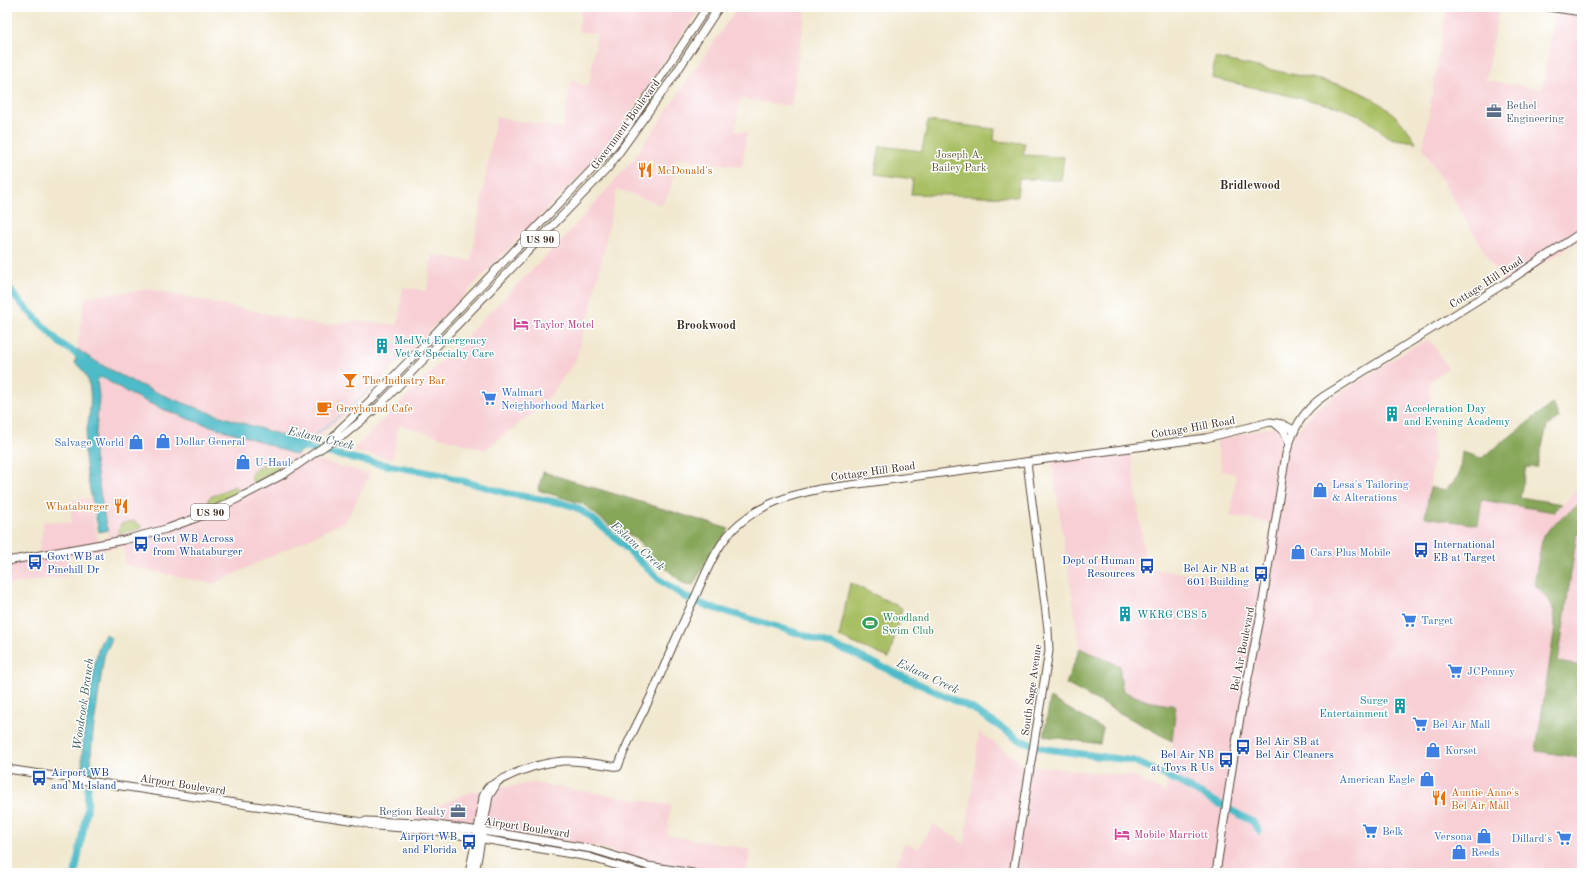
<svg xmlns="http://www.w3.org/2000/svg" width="1589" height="880" font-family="'Old Standard TT',serif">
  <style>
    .built { fill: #f7cfd4 }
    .green { fill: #a9bf63; stroke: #727440 }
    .forest { fill: #86a659; stroke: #60683c }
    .water { fill: #4ebbc8; stroke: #447273 }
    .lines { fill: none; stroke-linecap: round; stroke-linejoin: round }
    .stream { stroke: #4ebbc8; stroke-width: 1 }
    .river { stroke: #4ebbc8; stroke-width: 7 }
    .secondary-casing { stroke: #564639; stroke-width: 9 }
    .primary-casing { stroke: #564639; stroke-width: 9 }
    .secondary { stroke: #fff; stroke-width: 7 }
    .primary { stroke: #fff; stroke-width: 7 }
    .labels { text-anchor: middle; stroke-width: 3; stroke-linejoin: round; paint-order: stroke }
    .shield { fill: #fff; stroke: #766a62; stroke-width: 1 }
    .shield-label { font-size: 10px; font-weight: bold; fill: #3b2a1e }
    .service-label { font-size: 11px; fill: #4e5e75; stroke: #fff; text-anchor: start }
    .street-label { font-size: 11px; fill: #3b2a1e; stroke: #fff }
    .park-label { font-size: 11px; fill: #625e36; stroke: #fff }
    .food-label { font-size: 11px; fill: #c56008; stroke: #fff; text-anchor: start }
    .hotel-label { font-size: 11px; fill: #b23c85; stroke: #fff; text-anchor: start }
    .culture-label { font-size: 11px; fill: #0d838f; stroke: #fff; text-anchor: start }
    .shop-label { font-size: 11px; fill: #366cbe; stroke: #fff; text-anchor: start }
    .transit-label { font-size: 11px; fill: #164399; stroke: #fff; text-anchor: start }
    .leisure-label { font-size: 11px; fill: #27864d; stroke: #fff; text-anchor: start }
    .neighbourhood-label { font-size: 12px; font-weight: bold; fill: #3b2a1e; stroke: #fff }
    .water-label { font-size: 12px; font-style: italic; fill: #425d5a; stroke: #fff }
  </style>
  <rect width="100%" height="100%" fill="#fff"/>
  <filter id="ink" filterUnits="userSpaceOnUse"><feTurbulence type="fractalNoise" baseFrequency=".025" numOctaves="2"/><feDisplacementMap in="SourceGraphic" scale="8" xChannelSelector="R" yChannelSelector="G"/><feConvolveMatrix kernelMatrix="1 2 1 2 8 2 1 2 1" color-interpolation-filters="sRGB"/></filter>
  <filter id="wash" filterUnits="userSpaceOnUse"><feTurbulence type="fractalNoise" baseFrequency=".012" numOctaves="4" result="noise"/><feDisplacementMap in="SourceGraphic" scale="16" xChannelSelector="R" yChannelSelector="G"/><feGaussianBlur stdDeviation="0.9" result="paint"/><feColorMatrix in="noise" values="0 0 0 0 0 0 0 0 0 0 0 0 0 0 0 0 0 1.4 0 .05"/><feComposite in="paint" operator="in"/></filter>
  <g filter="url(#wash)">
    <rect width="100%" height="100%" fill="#f1e8cf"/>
    <g class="built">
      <path d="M582 7H701L634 108 593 162 369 393 311 444 170 399 125 378 77 349 85 297 150 289 319 325 360 321 398 325 403 287 427 291 432 255 471 261 496 117 563 128 571 81 589 86 597 34 578 31Z"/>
      <path d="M738 7H806L791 106 740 99 735 131 747 132 742 167 676 158 671 188 662 205 617 189 589 317 575 362 542 406 485 450 400 425 392 459 352 451 566 236 633 160Z"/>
      <path d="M1447 7H1499L1486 80 1543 89 1555 11 1582 15V238L1506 288 1423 148Z"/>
      <path d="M1430 339 1448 368 1429 382 1434 457 1425 517 1481 500 1554 512 1582 486V873H893L904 843 919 849 933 824 965 844 979 732 1025 765 1133 776 1166 793 1176 706 1147 701 1123 691 1120 676V666L1080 648 1052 463 1131 452 1146 568 1261 584 1271 523 1231 516 1236 474 1222 471 1216 440 1275 426 1299 429 1316 408 1411 348Z"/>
      <path d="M99 377 130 394 160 408 194 421 250 438 298 455 370 474 346 521 213 584 125 565 124 546 67 557 68 576 7 585V558L39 553 44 521 72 523 70 501 90 498 98 540 109 537 96 473 94 450 98 402Z"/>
      <path d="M534 783 671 805 667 835 750 849 747 873H716L643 861 606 849 476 827 409 819 470 792Z"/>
    </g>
    <g class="green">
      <path d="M1215 58 1343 85C1373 96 1399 113 1416 142L1389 138 1374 125 1359 115 1339 107 1212 78Z"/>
      <path d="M928 121 995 129 994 141 1025 143 1023 155 1064 157 1061 180 1019 179 1017 197 911 194 913 179 875 174 880 146 922 151Z"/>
      <path d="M272 459 278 461 280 466 279 470 257 483H254L251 478 252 471Z"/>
      <path d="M235 486 240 490 237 494 214 504 209 503 208 499 210 497Z"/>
      <path d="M133 521 142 526V528L120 534 118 533 121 524Z"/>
      <path d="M850 583 902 608 889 658 839 637Z"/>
    </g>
    <g class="forest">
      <path d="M1553 403 1559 418 1547 426 1537 467H1526L1520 497 1562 504 1554 512 1482 500 1478 525 1425 517 1430 487 1446 490 1459 475 1462 452 1482 458Z"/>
      <path d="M543 472 729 529 707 561 693 585 684 584 655 559 632 536 616 531 583 504 538 490Z"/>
      <path d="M1578 505H1582V534L1577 533 1558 662 1582 666V758L1536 751 1555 627C1555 603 1550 601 1534 584L1543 535 1556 522Z"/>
      <path d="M1080 648 1120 666V676L1123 691 1147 701 1176 706 1172 741 1066 684Z"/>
      <path d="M1050 698 1103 729 1100 744 1044 736Z"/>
    </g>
    <g class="water">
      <path d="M77 349C147 398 231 419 311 444L296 455 250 438 194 421 160 408 130 394 103 378 99 377 97 381 99 396 94 456 106 526 109 530 99 532C94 507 87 482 85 456 83 427 104 384 75 363Z"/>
      <path d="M105 634 112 639 104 656 93 732 91 755 93 777 83 775 82 757 83 739 95 663 99 646Z"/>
    </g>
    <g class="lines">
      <g class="stream">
        <path d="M352 406 381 379"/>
        <path d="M305 443 339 416"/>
      </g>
      <g class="river">
        <path d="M7 285 16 298 60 343 83 358"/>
        <path d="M297 446 370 462 442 475 510 494 562 503 575 507 588 515 611 534 660 580 685 597 707 606 801 634 852 653 973 709 1020 740 1046 749 1134 761 1173 779 1253 822 1259 831"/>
        <path d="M75 873 87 810 88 787"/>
      </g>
    </g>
  </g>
  <g filter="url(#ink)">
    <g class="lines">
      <g class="secondary-casing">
        <g id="secondary">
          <path d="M1548 7 1582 12"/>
          <path d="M1276 424 1284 431 1289 443"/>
          <path d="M7 769 356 821 376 826 430 830 589 857 641 873"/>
          <path d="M366 821 421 823 511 835 592 849 648 866 693 873"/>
          <path d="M469 873 478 830 483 797 486 790 488 787C510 774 537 763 563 761 581 760 600 764 618 767 627 741 641 717 653 692 667 660 680 627 696 595 707 570 718 541 740 523 764 503 790 495 820 489L1206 438 1270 422 1282 424 1294 430"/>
          <path d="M475 873 489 796 496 785"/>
          <path d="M1013 873 1049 651 1048 629 1027 462"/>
          <path d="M1216 873 1240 717 1260 619 1286 454C1293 430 1302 411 1324 396L1510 280 1582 232"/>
        </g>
      </g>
      <g class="primary-casing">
        <g id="primary">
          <path d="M331 441 339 430 375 396 602 159 627 128 707 7"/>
          <path d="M7 561 124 540 166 529 199 517 239 498 284 474 329 443 344 435 379 406 608 168 674 76 719 7"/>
        </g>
      </g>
      <use href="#secondary" class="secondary"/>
      <use href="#primary" class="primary"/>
    </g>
  </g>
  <defs>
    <g id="office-bare" transform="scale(1.2)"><path d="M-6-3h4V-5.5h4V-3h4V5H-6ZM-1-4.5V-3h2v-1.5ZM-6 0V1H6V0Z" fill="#5c6f8a" stroke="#fff" stroke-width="2.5" paint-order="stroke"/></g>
    <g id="restaurant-bare" transform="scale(1.2)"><path d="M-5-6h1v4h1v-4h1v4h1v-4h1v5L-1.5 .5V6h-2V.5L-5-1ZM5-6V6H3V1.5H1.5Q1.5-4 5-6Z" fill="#e8710a" stroke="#fff" stroke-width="2.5" paint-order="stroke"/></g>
    <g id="hotel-bare" transform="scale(1.2)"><path d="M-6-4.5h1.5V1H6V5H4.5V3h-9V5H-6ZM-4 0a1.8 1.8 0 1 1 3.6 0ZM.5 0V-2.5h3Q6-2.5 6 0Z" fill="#d1479c" stroke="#fff" stroke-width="2.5" paint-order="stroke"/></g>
    <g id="building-bare" transform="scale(1.2)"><path d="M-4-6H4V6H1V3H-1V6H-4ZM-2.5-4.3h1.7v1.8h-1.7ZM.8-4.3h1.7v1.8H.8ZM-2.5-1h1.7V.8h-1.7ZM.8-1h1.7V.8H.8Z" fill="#0f9aa8" stroke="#fff" stroke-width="2.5" paint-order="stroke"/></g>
    <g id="bar-bare" transform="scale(1.2)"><path d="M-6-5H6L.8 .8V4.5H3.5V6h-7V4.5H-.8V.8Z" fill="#e8710a" stroke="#fff" stroke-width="2.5" paint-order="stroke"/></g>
    <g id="supermarket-bare" transform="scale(1.2)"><path d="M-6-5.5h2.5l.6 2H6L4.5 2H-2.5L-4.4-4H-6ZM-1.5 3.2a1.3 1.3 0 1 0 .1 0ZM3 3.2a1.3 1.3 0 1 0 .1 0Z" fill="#3f7fe0" stroke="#fff" stroke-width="2.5" paint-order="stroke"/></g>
    <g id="cafe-bare" transform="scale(1.2)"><path d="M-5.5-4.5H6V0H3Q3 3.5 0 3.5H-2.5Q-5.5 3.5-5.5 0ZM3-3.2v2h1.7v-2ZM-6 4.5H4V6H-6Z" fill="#e8710a" stroke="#fff" stroke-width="2.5" paint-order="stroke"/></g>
    <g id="shop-bare" transform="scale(1.2)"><path d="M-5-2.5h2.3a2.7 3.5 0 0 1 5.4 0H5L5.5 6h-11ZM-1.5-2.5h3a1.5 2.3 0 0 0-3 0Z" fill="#3f7fe0" stroke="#fff" stroke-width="2.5" paint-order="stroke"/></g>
    <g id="bus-bare" transform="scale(1.2)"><path d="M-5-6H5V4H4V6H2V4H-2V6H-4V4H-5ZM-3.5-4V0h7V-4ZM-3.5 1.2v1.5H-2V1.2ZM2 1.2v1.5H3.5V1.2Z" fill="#1a4fb4" stroke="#fff" stroke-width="2.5" paint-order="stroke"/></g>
    <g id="stadium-bare" transform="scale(1.2)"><path d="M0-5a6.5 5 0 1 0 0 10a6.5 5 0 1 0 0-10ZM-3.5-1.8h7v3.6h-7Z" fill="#2e9e5b" stroke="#fff" stroke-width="2.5" paint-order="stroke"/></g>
  </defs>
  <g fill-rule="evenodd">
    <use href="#office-bare" x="1494" y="111"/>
    <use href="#restaurant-bare" x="645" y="170"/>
    <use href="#hotel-bare" x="521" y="324"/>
    <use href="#building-bare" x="382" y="346"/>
    <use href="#bar-bare" x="350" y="380"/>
    <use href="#supermarket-bare" x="489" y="398"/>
    <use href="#cafe-bare" x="324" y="408"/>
    <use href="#building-bare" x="1392" y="414"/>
    <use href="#shop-bare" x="163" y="441"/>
    <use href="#shop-bare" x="136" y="442"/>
    <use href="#shop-bare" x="243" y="462"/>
    <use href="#shop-bare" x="1320" y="490"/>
    <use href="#restaurant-bare" x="121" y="506"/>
    <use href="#bus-bare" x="141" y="544"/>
    <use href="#bus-bare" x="1421" y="550"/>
    <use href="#shop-bare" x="1298" y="552"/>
    <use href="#bus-bare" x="35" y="562"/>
    <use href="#bus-bare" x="1147" y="566"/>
    <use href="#bus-bare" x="1261" y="574"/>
    <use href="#building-bare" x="1125" y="614"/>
    <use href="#supermarket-bare" x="1409" y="620"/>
    <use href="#stadium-bare" x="870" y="623"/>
    <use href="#supermarket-bare" x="1455" y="671"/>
    <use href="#building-bare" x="1400" y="706"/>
    <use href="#supermarket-bare" x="1420" y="724"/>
    <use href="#bus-bare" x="1243" y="747"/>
    <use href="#shop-bare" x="1433" y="750"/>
    <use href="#bus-bare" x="1226" y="760"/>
    <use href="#bus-bare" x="39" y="778"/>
    <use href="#shop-bare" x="1427" y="779"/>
    <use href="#restaurant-bare" x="1439" y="798"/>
    <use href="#office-bare" x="458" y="811"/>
    <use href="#supermarket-bare" x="1370" y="831"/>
    <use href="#hotel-bare" x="1122" y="834"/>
    <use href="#shop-bare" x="1484" y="836"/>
    <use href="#supermarket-bare" x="1564" y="838"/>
    <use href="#bus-bare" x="469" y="842"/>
    <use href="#shop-bare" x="1459" y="852"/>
  </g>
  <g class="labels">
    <g class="shield">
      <rect x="521" y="231" width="38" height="16" rx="3"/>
      <rect x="191" y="504" width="38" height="16" rx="3"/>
    </g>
    <g class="shield-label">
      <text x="540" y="243">US 90</text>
      <text x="210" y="516">US 90</text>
    </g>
    <g class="service-label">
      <text x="1506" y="109">Bethel<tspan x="1506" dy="13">Engineering</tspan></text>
      <text x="446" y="815" text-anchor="end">Region Realty</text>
    </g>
    <g class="street-label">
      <text transform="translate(625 124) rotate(-54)" y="4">Government Boulevard</text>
      <text transform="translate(1486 282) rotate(-33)" y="4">Cottage Hill Road</text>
      <text transform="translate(1193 427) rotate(-10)" y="4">Cottage Hill Road</text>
      <text transform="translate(873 471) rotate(-8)" y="4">Cottage Hill Road</text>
      <text transform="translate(1242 649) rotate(-79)" y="4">Bel Air Boulevard</text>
      <text transform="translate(1031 690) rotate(-82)" y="4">South Sage Avenue</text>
      <text transform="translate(183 784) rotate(9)" y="4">Airport Boulevard</text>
      <text transform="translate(527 827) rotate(9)" y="4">Airport Boulevard</text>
    </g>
    <g class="park-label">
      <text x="959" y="158">Joseph A.<tspan x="959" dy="13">Bailey Park</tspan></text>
    </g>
    <g class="food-label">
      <text x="657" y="174">McDonald's</text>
      <text x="362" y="384">The Industry Bar</text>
      <text x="336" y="412">Greyhound Cafe</text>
      <text x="109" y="510" text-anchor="end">Whataburger</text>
      <text x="1451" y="796">Auntie Anne's<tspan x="1451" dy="13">Bel Air Mall</tspan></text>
    </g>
    <g class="hotel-label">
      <text x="533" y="328">Taylor Motel</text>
      <text x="1134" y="838">Mobile Marriott</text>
    </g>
    <g class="culture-label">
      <text x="394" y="344">MedVet Emergency<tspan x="394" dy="13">Vet &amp; Specialty Care</tspan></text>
      <text x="1404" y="412">Acceleration Day<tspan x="1404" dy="13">and Evening Academy</tspan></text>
      <text x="1137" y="618">WKRG CBS 5</text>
      <text x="1388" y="704" text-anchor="end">Surge<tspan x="1388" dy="13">Entertainment</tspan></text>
    </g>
    <g class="shop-label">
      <text x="501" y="396">Walmart<tspan x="501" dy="13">Neighborhood Market</tspan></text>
      <text x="175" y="445">Dollar General</text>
      <text x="124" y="446" text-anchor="end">Salvage World</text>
      <text x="255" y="466">U-Haul</text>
      <text x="1332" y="488">Lesa's Tailoring<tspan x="1332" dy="13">&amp; Alterations</tspan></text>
      <text x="1310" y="556">Cars Plus Mobile</text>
      <text x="1421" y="624">Target</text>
      <text x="1467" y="675">JCPenney</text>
      <text x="1432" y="728">Bel Air Mall</text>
      <text x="1445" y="754">Korset</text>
      <text x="1415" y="783" text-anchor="end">American Eagle</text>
      <text x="1382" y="835">Belk</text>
      <text x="1472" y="840" text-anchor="end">Versona</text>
      <text x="1552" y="842" text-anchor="end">Dillard's</text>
      <text x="1471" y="856">Reeds</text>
    </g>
    <g class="transit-label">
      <text x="153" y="542">Govt WB Across<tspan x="153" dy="13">from Whataburger</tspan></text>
      <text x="1433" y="548">International<tspan x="1433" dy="13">EB at Target</tspan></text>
      <text x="47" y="560">Govt WB at<tspan x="47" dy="13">Pinehill Dr</tspan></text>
      <text x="1135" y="564" text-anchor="end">Dept of Human<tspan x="1135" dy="13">Resources</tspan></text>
      <text x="1249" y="572" text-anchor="end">Bel Air NB at<tspan x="1249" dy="13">601 Building</tspan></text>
      <text x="1255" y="745">Bel Air SB at<tspan x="1255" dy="13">Bel Air Cleaners</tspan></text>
      <text x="1214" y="758" text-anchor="end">Bel Air NB<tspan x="1214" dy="13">at Toys R Us</tspan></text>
      <text x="51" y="776">Airport WB<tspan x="51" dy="13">and Mt Island</tspan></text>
      <text x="457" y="840" text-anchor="end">Airport WB<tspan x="457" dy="13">and Florida</tspan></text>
    </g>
    <g class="leisure-label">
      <text x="882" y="621">Woodland<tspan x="882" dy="13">Swim Club</tspan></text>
    </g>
    <g class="neighbourhood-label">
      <text x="1250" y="189">Bridlewood</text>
      <text x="706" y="329">Brookwood</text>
    </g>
    <g class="water-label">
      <text transform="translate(321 438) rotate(13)" y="4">Eslava Creek</text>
      <text transform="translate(638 546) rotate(42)" y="4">Eslava Creek</text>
      <text transform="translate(928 676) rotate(25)" y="4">Eslava Creek</text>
      <text transform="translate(83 704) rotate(-82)" y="4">Woodcock Branch</text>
    </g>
  </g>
  <rect width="1589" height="880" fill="none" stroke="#fff" stroke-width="24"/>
</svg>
